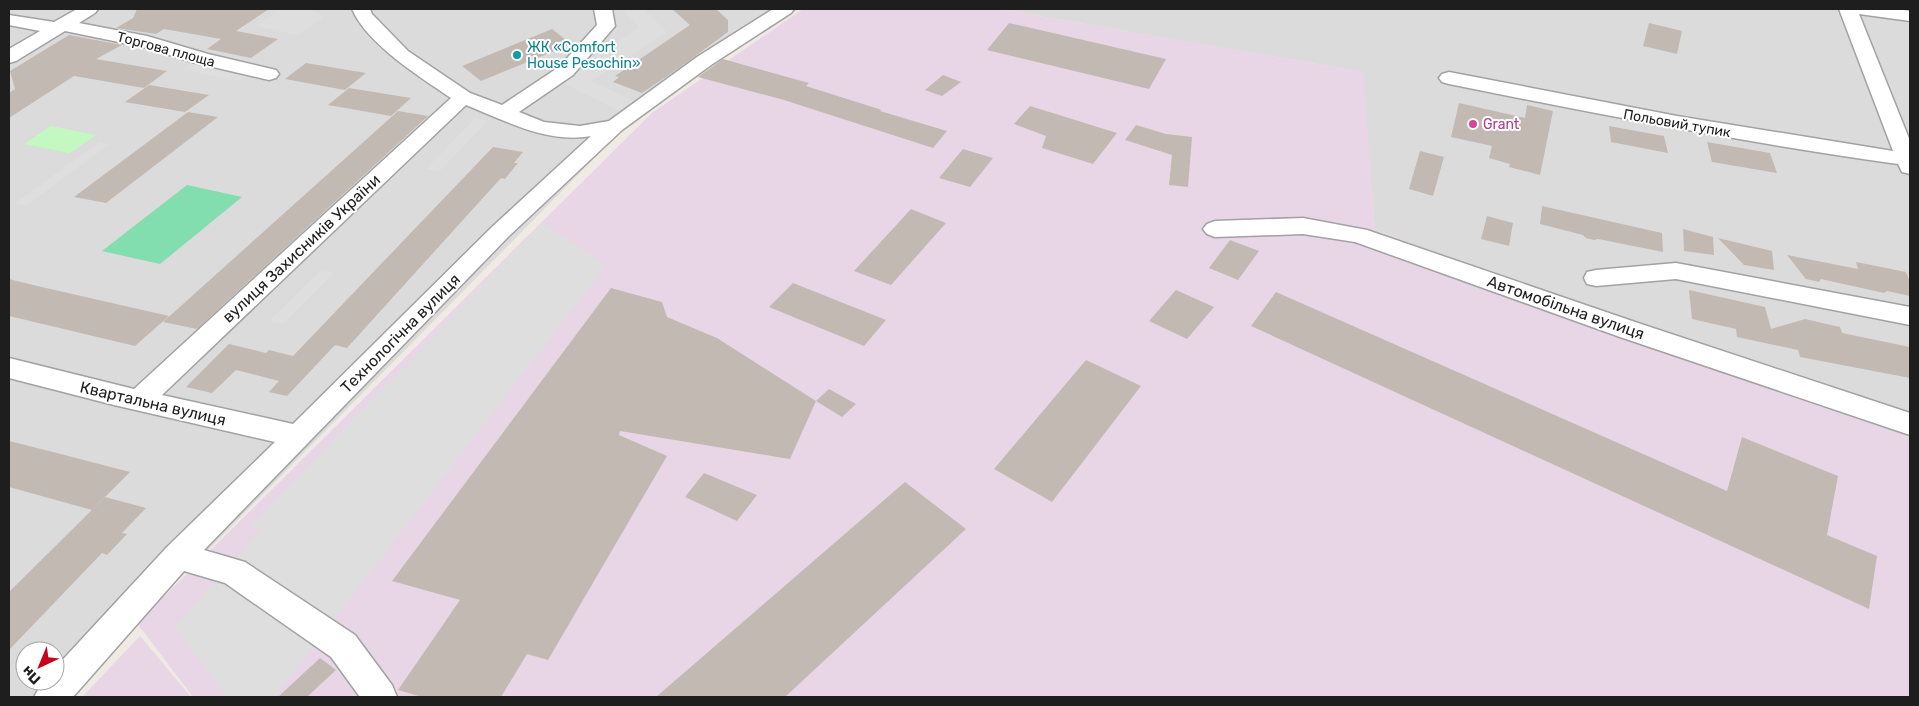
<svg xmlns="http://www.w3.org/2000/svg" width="1919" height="706" font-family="Rubik,sans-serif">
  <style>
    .residential { fill: #dcdbdb; fill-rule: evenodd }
    .industrial { fill: #e8d6e6 }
    .park { fill: #c3f9c1 }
    .pitch { fill: #82ddaf }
    .parking { fill: #dedede }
    .building { fill: #c3b9b3 }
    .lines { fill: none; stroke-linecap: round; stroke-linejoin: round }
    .minor-casing { stroke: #a2a2a2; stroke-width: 3 }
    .minor { fill: #fff; fill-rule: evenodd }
    .culture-dot { fill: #0f9aa8; stroke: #fff; stroke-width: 2 }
    .hotel-dot { fill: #d1479c; stroke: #fff; stroke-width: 2 }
    .labels { text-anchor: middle; stroke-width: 4; stroke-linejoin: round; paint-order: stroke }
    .far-culture-label { font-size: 14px; fill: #0d838f; stroke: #fff; text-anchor: start }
    .far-street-label { font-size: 14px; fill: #1e1e1e; stroke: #fff }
    .far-hotel-label { font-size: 14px; fill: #b23c85; stroke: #fff; text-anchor: start }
    .street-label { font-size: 16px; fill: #1e1e1e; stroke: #fff }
  </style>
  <rect width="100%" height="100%" fill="#efeae4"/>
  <g class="residential">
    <path d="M9 9H799L708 64 623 129 63 697H9ZM25 651H55V681H25Z"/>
    <path d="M999 9H1868L1910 15V428L1375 230 1362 72Z"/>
  </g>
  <g class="industrial">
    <path d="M803 9H999L1363 72 1375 230 1910 428V697H193L137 623 652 113Z"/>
    <path d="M140 636 191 697H82Z"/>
  </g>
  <path class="park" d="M51 126 96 135 70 153 24 144Z"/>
  <path class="pitch" d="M187 185 242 197 160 264 102 251Z"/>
  <g class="parking">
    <path d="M279 9H311L324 17 298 35 256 26Z"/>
    <path d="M622 9H644L667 32 591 81 634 101 620 111 559 81 639 27Z"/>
    <path d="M193 62 248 73 238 81 182 69Z"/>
    <path d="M475 118 488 121 440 171 426 169Z"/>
    <path d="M435 123 447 125 363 208 350 206Z"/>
    <path d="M99 142 110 144 26 206 14 204Z"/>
    <path d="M542 223 606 265 275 697H227L174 627 261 531 252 525Z"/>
    <path d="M321 270 334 273 283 324 269 321Z"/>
  </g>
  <g class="building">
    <path d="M137 9H269L236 31 278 39 251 58 207 49 221 39 164 29 156 34 116 28 133 18Z"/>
    <path d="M672 9H716L728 20V32L676 70 642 93 613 82 619 77 615 76 690 25Z"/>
    <path d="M1009 23 1166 59 1149 89 987 50Z"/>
    <path d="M1649 23 1682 31 1677 54 1643 46Z"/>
    <path d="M552 29 571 44 481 81 462 66Z"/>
    <path d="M69 35 122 45 96 59 167 71 144 88 74 76 9 118V93L15 89 10 71Z"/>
    <path d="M723 59 809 83 806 86 882 110 880 111 947 131 933 148 784 100 698 77Z"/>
    <path d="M306 63 366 73 345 90 285 79Z"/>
    <path d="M943 75 961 82 942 96 925 90Z"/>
    <path d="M149 85 209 95 185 112 125 102Z"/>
    <path d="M349 88 411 98 391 116 328 105Z"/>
    <path d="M1459 103 1525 118 1527 105 1553 111 1540 175 1509 167 1510 164 1489 158 1492 146 1451 137Z"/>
    <path d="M1030 106 1117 133 1093 164 1042 148 1046 136 1014 124Z"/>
    <path d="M398 111 428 116 197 329 163 322Z"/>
    <path d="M188 112 218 117 106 203 74 197Z"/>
    <path d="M1136 125 1166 134 1192 137 1188 187 1169 185 1172 155 1125 140Z"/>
    <path d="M1609 126 1664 136 1668 153 1611 142Z"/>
    <path d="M1707 142 1770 153 1777 173 1712 162Z"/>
    <path d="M493 147 523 152 514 163H518L505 179 501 178 347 348 335 345 287 396 269 392 279 381 236 370 212 393 186 387 229 344 266 353 269 350 293 356Z"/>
    <path d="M963 149 993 158 970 187 939 178Z"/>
    <path d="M1420 151 1444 157 1433 196 1409 189Z"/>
    <path d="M1542 206 1662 233 1663 252 1598 239 1594 240 1586 238 1583 235 1540 224Z"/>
    <path d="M911 209 946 223 891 285 854 271Z"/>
    <path d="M1487 216 1513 223 1509 246 1481 239Z"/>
    <path d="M1683 229 1713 237 1714 255 1684 251Z"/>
    <path d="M1718 238 1772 251 1774 270 1744 265Z"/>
    <path d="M1230 240 1259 251 1238 280 1209 268Z"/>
    <path d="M1787 255 1858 269 1856 262 1906 272 1910 282V296L1887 291 1884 293 1821 279 1819 282 1806 279Z"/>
    <path d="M9 279 33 285 169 316 135 346 9 316Z"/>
    <path d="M793 283 886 320 864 346 769 307Z"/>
    <path d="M611 288 662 302 667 317 717 338 816 401 790 459 620 431 619 435 667 456 548 660 527 654 501 697H422L398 690 460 600 392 581Z"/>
    <path d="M1176 290 1214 307 1187 339 1149 321Z"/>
    <path d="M1689 290 1765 307 1771 329 1805 319 1840 327 1842 333 1910 347V378L1800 357 1798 350 1737 337 1736 329 1692 319Z"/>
    <path d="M1276 292 1727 491 1742 437 1838 476 1827 535 1877 556 1869 609 1251 326Z"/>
    <path d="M1086 360 1141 386 1052 502 994 469Z"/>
    <path d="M829 389 856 404 842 417 816 401Z"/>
    <path d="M9 441 53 452 130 472 92 510 9 487Z"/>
    <path d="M704 473 757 495 737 521 685 497Z"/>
    <path d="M905 482 966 529 785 697H656Z"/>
    <path d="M105 497 146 508 122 533 127 534 107 555 102 553 9 650V592Z"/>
    <path d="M320 658 336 670 307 697H278Z"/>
  </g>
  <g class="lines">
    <g class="minor-casing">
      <g id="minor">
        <path d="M77 9H98L95 13 79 23 147 36 208 54 276 70 279 74 276 78 269 80 196 63 143 47 65 31 16 61 9 63V49L40 31 9 25V15L54 22Z"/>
        <path d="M352 9H370L372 14 408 51 470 93 502 105 559 67 597 25 594 9H612L615 26 573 75 519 112 544 122 580 126 609 121 697 57 773 9H794L791 13 711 65 622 130 509 236 204 550 245 562 355 635 392 685 397 697H360L331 657 225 583 184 571 73 697H34L43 681H55V668L167 547 275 442 114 405 9 378V358L134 389 451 98C420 77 367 44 352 9ZM466 105C506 121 547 144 591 136L493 226 293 424 162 395Z"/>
        <path d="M1839 9H1898L1910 11V21L1859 14 1910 141V174L1902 172 1898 164C1747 143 1598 114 1449 84L1442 82 1439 78 1442 74 1449 72 1677 116 1893 151Z"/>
        <path d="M1303 218 1367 230 1638 323 1910 413V435L1620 337 1355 242 1303 234 1215 237 1207 234 1203 229 1207 224 1215 221Z"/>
        <path d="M1676 263 1910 307V325L1676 279 1596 286 1587 284 1584 278 1587 272 1596 270Z"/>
      </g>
    </g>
    <use href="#minor" class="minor"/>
  </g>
  <circle class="culture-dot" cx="517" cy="55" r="5"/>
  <circle class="hotel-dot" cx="1473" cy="124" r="5"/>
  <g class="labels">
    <g class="far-culture-label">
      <text x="527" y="52">ЖК «Comfort<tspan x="527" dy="16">House Pesochin»</tspan></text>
    </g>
    <g class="far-street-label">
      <text transform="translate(166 49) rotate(15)" y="5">Торгова площа</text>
      <text transform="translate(1677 123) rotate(10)" y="5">Польовий тупик</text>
    </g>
    <g class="far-hotel-label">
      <text x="1483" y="129">Grant</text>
    </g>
    <g class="street-label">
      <text transform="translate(301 248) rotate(-43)" y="6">вулиця Захисників України</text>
      <text transform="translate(1566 307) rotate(19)" y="6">Автомобільна вулиця</text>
      <text transform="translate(400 333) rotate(-45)" y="6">Технологічна вулиця</text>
      <text transform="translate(153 403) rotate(13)" y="6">Квартальна вулиця</text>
    </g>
  </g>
  <rect width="1919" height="706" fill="none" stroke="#1e1e1e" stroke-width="20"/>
  <g transform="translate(40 666) rotate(224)"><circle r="24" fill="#ffffff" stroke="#a5a5a5"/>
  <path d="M0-4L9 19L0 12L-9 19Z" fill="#c90319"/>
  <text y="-8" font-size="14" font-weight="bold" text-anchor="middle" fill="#1e1e1e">Пн</text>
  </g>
</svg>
